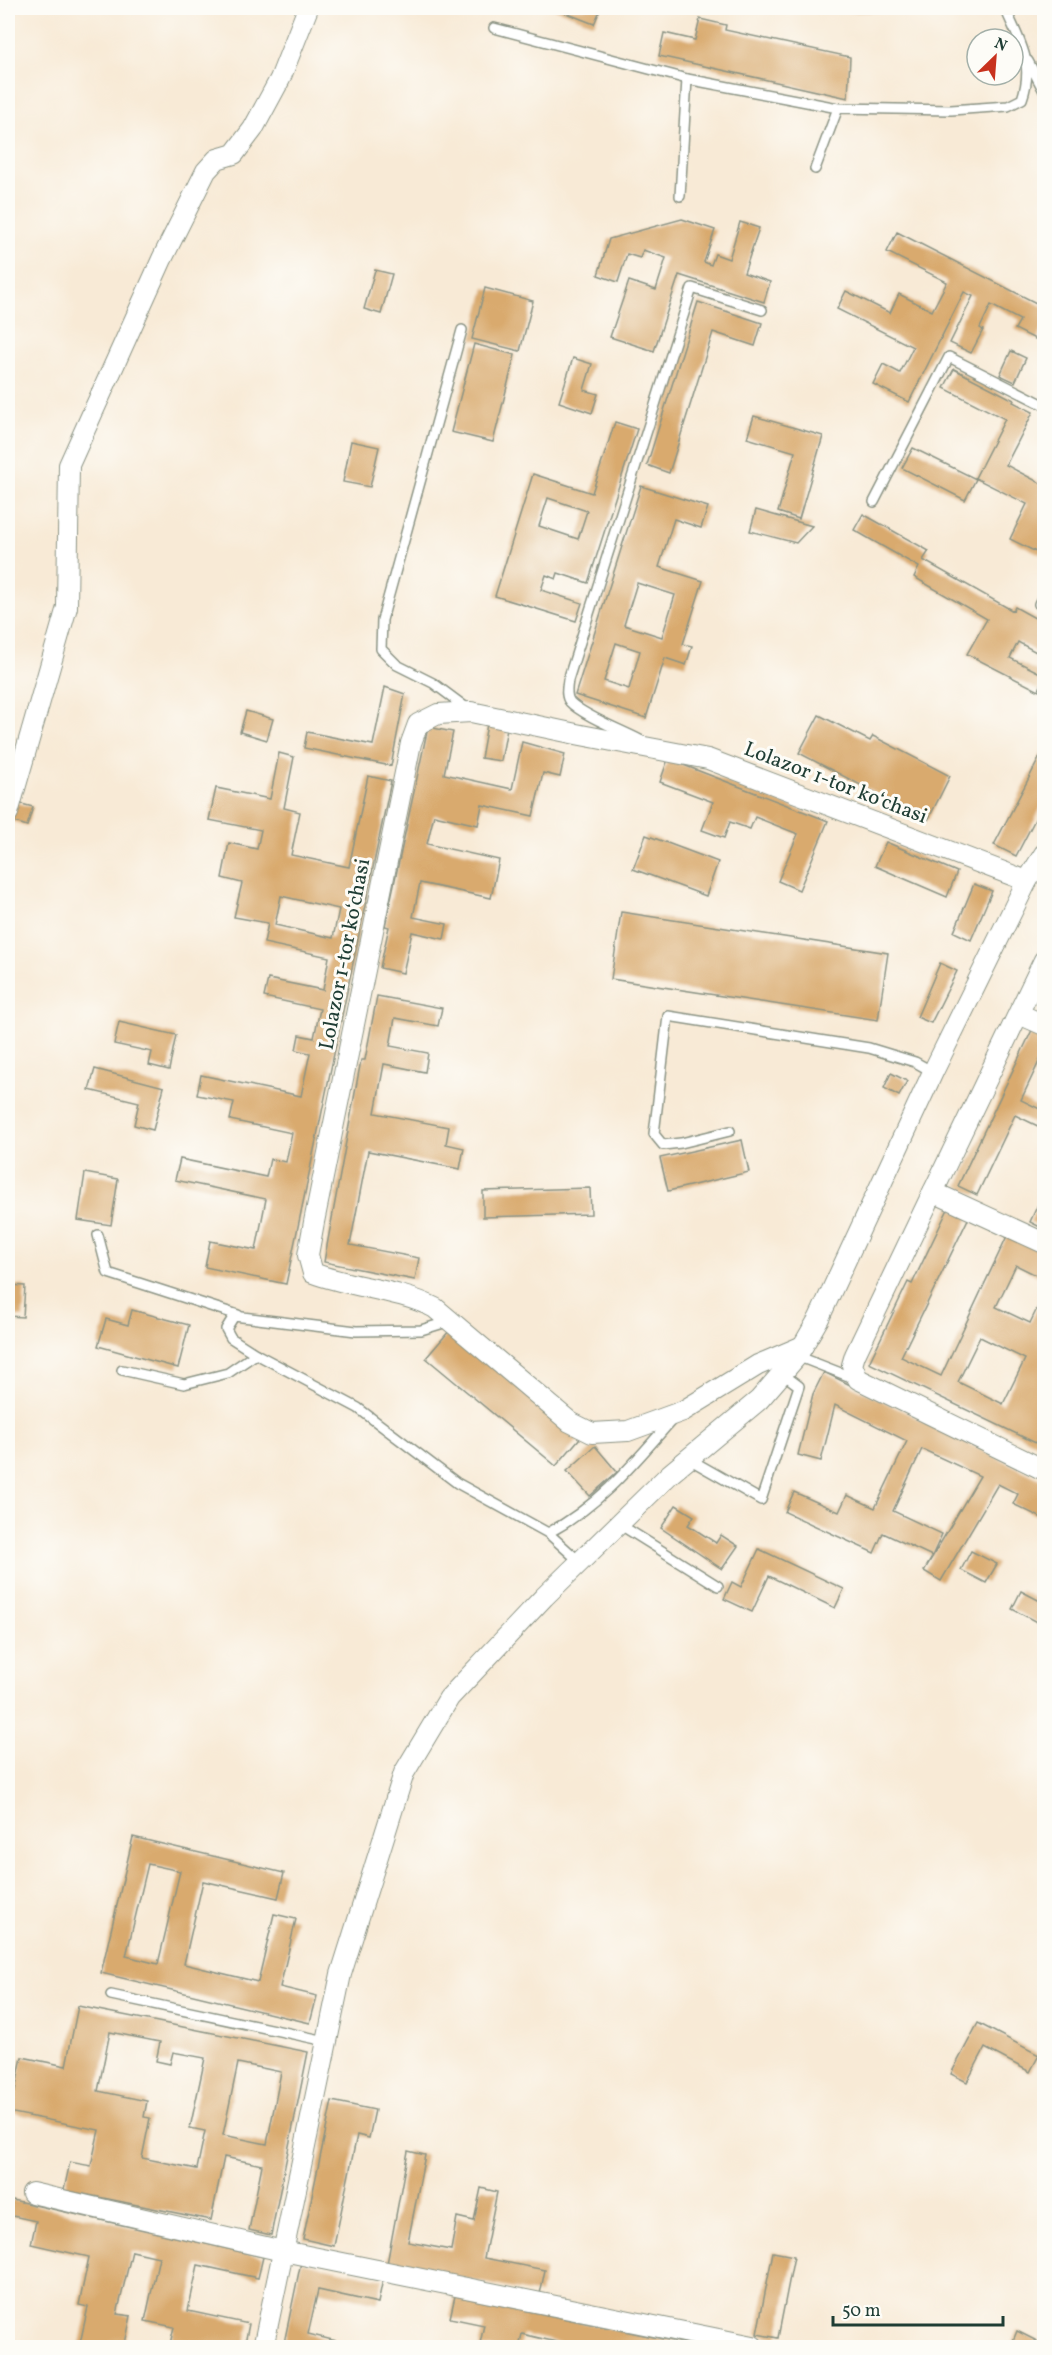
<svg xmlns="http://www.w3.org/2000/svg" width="1052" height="2355" font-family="Vollkorn,serif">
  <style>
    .building { fill: #d9aa6e; fill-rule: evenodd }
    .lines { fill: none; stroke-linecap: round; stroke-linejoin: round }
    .lane-casing { stroke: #8c9485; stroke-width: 12 }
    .street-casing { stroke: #8c9485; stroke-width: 22 }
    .lane { stroke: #fff; stroke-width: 9 }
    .street { stroke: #fff; stroke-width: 20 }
    .labels { text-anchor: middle; stroke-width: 6; stroke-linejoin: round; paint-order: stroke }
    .street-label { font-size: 21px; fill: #1f3d34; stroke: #fdfcf7 }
  </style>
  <rect width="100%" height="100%" fill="#fdfcf7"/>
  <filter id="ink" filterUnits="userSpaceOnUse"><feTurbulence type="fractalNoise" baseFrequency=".0167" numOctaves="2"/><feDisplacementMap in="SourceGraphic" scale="12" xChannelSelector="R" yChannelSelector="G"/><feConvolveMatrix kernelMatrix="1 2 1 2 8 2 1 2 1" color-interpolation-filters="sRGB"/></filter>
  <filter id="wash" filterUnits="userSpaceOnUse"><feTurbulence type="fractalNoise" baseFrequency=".008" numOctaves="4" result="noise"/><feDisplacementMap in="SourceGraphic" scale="24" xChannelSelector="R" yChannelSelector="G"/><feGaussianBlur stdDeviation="1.35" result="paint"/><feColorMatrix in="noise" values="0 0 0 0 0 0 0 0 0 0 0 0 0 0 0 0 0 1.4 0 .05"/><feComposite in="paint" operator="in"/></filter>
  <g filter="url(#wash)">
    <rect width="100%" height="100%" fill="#f8ead6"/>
    <g id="blocks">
      <g class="building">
        <path d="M553 8H601L594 24Z"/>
        <path d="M851 8H955V10L851 12Z"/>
        <path d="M700 19 726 25 725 30 850 57 848 98 659 56 664 33 695 40Z"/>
        <path d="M682 219 715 230 704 262 711 265 715 254 729 259 740 222 759 228 744 273 770 282 764 302 679 275 654 351 610 337 629 281 656 290 666 258 643 250 640 258 627 254 618 282 598 275 609 239Z"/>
        <path d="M897 232 1044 307V325L1037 340 1015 329 1020 320 991 305 980 328 983 330 971 353 950 343 973 296 964 292 909 402 873 384 883 364 900 373 913 347 837 309 846 291 890 313 899 294 932 311 947 282 887 252Z"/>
        <path d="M375 270 392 274 381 314 364 309Z"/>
        <path d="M485 288 533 301 520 351 472 339Z"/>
        <path d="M698 302 762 323 755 346 713 332 669 473 647 465Z"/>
        <path d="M474 344 515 355 493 442 451 432Z"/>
        <path d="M1011 351 1026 358 1015 382 1000 375Z"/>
        <path d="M573 358 592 364 584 390 598 394 592 413 559 402Z"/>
        <path d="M954 369 1014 400 1013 402 1033 412 1006 465 1044 485V556L1010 539 1027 504 975 478 1005 419 944 388Z"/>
        <path d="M754 416 823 436 799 519 778 512 795 452 747 438Z"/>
        <path d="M615 422 637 429 588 583 558 573 556 579 546 575 541 590 582 603 576 621 495 596 533 474 592 493ZM548 498 587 511 578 539 539 526Z"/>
        <path d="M351 441 379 447 370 487 343 482Z"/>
        <path d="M913 448 976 479 965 500 902 468Z"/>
        <path d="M641 486 708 507 701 528 674 519 659 567 703 581 683 644 692 646 686 665 665 658 646 718 575 695ZM637 583 675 595 662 637 624 625ZM616 643 640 651 629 689 604 681Z"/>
        <path d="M756 510 812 526 796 543 750 531Z"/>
        <path d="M863 514 929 551 923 560 1013 611 1015 607 1044 623V647L1039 645 1036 652 1018 642 1010 658 1044 675 1039 691 967 654 987 619 914 577 919 567 854 530Z"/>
        <path d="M385 687 405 694 391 766 304 748 307 732 373 745Z"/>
        <path d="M246 711 273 719 267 740 240 732Z"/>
        <path d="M819 715 870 741 873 736 950 776 928 820 799 753Z"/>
        <path d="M487 724 507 728 501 761 481 758Z"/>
        <path d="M428 727 453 732 444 774 512 789 522 742 565 754 560 777 543 773 533 816 482 805 478 825 434 815 427 844 499 860 491 898 420 883 413 917 447 924 444 939 412 932 403 973 380 968 389 927 385 926Z"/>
        <path d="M1044 749V802L1016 856 994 845Z"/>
        <path d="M279 753 294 757 284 808 300 812 291 855 349 867 368 776 391 781 286 1284 205 1267 210 1241 256 1250 266 1199 175 1180 180 1159 266 1177 270 1159 286 1162 292 1133 230 1120 234 1102 197 1095 201 1075 301 1096 310 1053 296 1050 299 1035 314 1038 320 1009 264 997 268 979 323 990 329 957 264 943 268 923 234 917 242 883 222 878 229 843 257 849 261 830 209 820 216 788 270 799ZM281 896 339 909 333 938 275 925Z"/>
        <path d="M668 759 828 821 799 890 778 881 798 834 755 817 750 829 730 822 724 838 702 830 713 802 660 782Z"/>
        <path d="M14 802 33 807 27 826 9 820Z"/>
        <path d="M646 835 718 862 706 896 633 869Z"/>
        <path d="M886 842 957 872 947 897 875 866Z"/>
        <path d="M974 884 992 891 971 940 954 932Z"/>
        <path d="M621 912 888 953 878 1020 611 979Z"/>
        <path d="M940 963 957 971 931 1023 917 1017Z"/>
        <path d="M377 996 442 1008 438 1026 395 1018 390 1046 428 1053 425 1072 384 1064 375 1113 449 1127 446 1144 464 1148 460 1169 368 1151 350 1245 419 1258 415 1280 324 1262 361 1060H365Z"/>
        <path d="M119 1022 176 1035 169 1070 149 1065 152 1052 114 1044Z"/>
        <path d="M1033 1028 1044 1034V1051L1021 1100 1044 1111V1129L1015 1115 977 1195 958 1186Z"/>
        <path d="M95 1069 164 1087 153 1130 134 1125 139 1102 89 1090Z"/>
        <path d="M891 1073 907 1081 899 1096 884 1088Z"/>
        <path d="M742 1140 749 1172 668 1191 660 1158Z"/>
        <path d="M85 1173 118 1179 111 1225 78 1220Z"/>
        <path d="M590 1188 591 1214 483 1217V1191Z"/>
        <path d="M1040 1200 1044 1202V1229L1030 1222Z"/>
        <path d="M949 1207 969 1217 901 1357 941 1376 1008 1234 1044 1252V1279L1016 1265 996 1307 1030 1323 1044 1294V1409L1039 1421 1044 1424V1447L869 1363 908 1282 912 1284ZM980 1337 1025 1359 1003 1404 958 1382Z"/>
        <path d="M10 1285 25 1286 23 1317 8 1316Z"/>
        <path d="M132 1310 189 1325 178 1368 98 1346 106 1319 128 1325Z"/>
        <path d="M450 1330 580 1438 556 1466 426 1358Z"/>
        <path d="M824 1372 1044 1481V1511L1042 1518 1013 1504 1018 1494 998 1484 941 1581 924 1571 980 1476 922 1449 893 1511 942 1534 932 1556 883 1533 874 1553 785 1512 794 1492 839 1512 847 1495 875 1508 907 1441 835 1405 821 1461 798 1455 813 1394Z"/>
        <path d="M595 1446 617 1472 590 1496 567 1471Z"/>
        <path d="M676 1505 694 1516 688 1525 716 1543 721 1535 738 1546 722 1569 661 1528Z"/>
        <path d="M759 1549 844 1589 835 1608 769 1576 752 1612 724 1599 732 1582 741 1587Z"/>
        <path d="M971 1551 997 1564 986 1583 961 1570Z"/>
        <path d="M1021 1591 1044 1603V1626L1012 1609Z"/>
        <path d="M133 1837 284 1873 278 1898 203 1881 184 1964 258 1982 274 1914 296 1919 280 1987 317 1996 310 2023 101 1973ZM148 1864 180 1871 158 1964 126 1956Z"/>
        <path d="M78 2006 308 2052 271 2235 249 2230 262 2165 224 2157 211 2220 64 2190 70 2162 91 2166 99 2130 8 2112V2090L15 2091 22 2057 66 2066ZM110 2032 160 2042 156 2061 170 2064 173 2052 205 2058 190 2128 205 2131 197 2169 142 2158 150 2118 144 2117 147 2101 98 2091ZM238 2063 281 2072 267 2144 223 2135Z"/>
        <path d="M978 2023 1039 2055 1030 2072 985 2048 967 2082 951 2074Z"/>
        <path d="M332 2101 375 2110 369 2138 357 2135 334 2246 303 2239Z"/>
        <path d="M408 2151 425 2155 408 2242 451 2250 457 2217 474 2221 481 2188 497 2192 484 2258 545 2270 540 2294 387 2264Z"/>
        <path d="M8 2199 263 2257 258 2278 198 2265 188 2311 249 2324 244 2348H169L174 2327 145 2321 159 2257 132 2251 117 2314 131 2316 124 2348H79L88 2307 79 2305 89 2257 31 2244 36 2221 8 2215Z"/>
        <path d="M773 2252 794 2256 778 2338 757 2334Z"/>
        <path d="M301 2262 383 2279 378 2303 318 2290 308 2334 365 2348H283Z"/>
        <path d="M455 2296 697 2346V2348H582L522 2334 519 2348H479L484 2325 450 2318Z"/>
        <path d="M1017 2331 1037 2341 1034 2348H1010Z"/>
      </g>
    </g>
  </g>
  <g filter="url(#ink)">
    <use href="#blocks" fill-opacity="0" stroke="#8c9485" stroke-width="1.5"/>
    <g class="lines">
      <g class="lane-casing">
        <g id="lane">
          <path d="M494 28 687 79 838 108"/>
          <path d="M1028 61 1044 91"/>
          <path d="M815 169 838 108 951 110 1008 106 1022 99C1035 62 1019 41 1005 8"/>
          <path d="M680 196 687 79"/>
          <path d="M462 330 382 620 381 649 397 665 433 683 468 709"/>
          <path d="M874 502 949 357 1044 405"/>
          <path d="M1039 604 1044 594"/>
          <path d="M640 740C623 731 582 715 570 702 565 696 567 687 568 680L692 288 762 310"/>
          <path d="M730 1131 681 1143 663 1145 654 1134 668 1016 869 1048 915 1062 933 1072"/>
          <path d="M98 1235 108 1273 238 1315"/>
          <path d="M450 1321 421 1330 356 1331 234 1316 226 1329 231 1338 256 1354 358 1408 457 1483 548 1533 580 1562"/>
          <path d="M797 1356 856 1379"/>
          <path d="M122 1370 184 1384 228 1373 256 1354"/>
          <path d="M689 1459 761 1500 799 1386 783 1374"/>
          <path d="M619 1524 718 1586"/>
          <path d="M548 1533C598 1507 634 1463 671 1421"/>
          <path d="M111 1995 326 2041"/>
        </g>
      </g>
      <g class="street-casing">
        <g id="street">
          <path d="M8 813 67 607 69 465 162 259 206 171 217 159 234 154 253 129 280 79 308 8"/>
          <path d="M1044 960 855 1355 852 1365 858 1379 1044 1470"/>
          <path d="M1019 1014 1044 1025"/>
          <path d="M933 1192 1044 1243"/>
          <path d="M803 1346 758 1365 683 1411 628 1431 592 1433 570 1422 435 1308C397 1289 353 1288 313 1273L308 1255 314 1222 411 743 418 724 438 714 471 712 581 735 708 759 1027 881"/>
          <path d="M32 2193 283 2251 753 2346"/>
          <path d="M263 2348 341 1974 404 1773 449 1698 544 1597 670 1474 759 1400 797 1356 819 1318 933 1072 1027 881 1044 854"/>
        </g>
      </g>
      <use href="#lane" class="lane"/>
      <use href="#street" class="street"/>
    </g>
  </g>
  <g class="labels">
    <g class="street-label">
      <text transform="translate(836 782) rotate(21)" y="7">Lolazor 1-tor ko‘chasi</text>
      <text transform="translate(344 954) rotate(-79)" y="7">Lolazor 1-tor ko‘chasi</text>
    </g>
  </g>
  <rect width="1052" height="2355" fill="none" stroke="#fdfcf7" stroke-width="30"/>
  <g transform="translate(995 57) rotate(25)"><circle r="28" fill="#fdfcf7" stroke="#a4b0a9" stroke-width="1.5"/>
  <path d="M0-4.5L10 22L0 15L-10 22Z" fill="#c8321e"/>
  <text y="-9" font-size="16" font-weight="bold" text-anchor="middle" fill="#1f3d34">N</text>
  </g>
  <path d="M833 2316v9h170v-9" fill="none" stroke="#1f3d34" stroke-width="3"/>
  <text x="842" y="2316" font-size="18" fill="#1f3d34" stroke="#fdfcf7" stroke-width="4.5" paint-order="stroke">50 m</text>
</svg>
